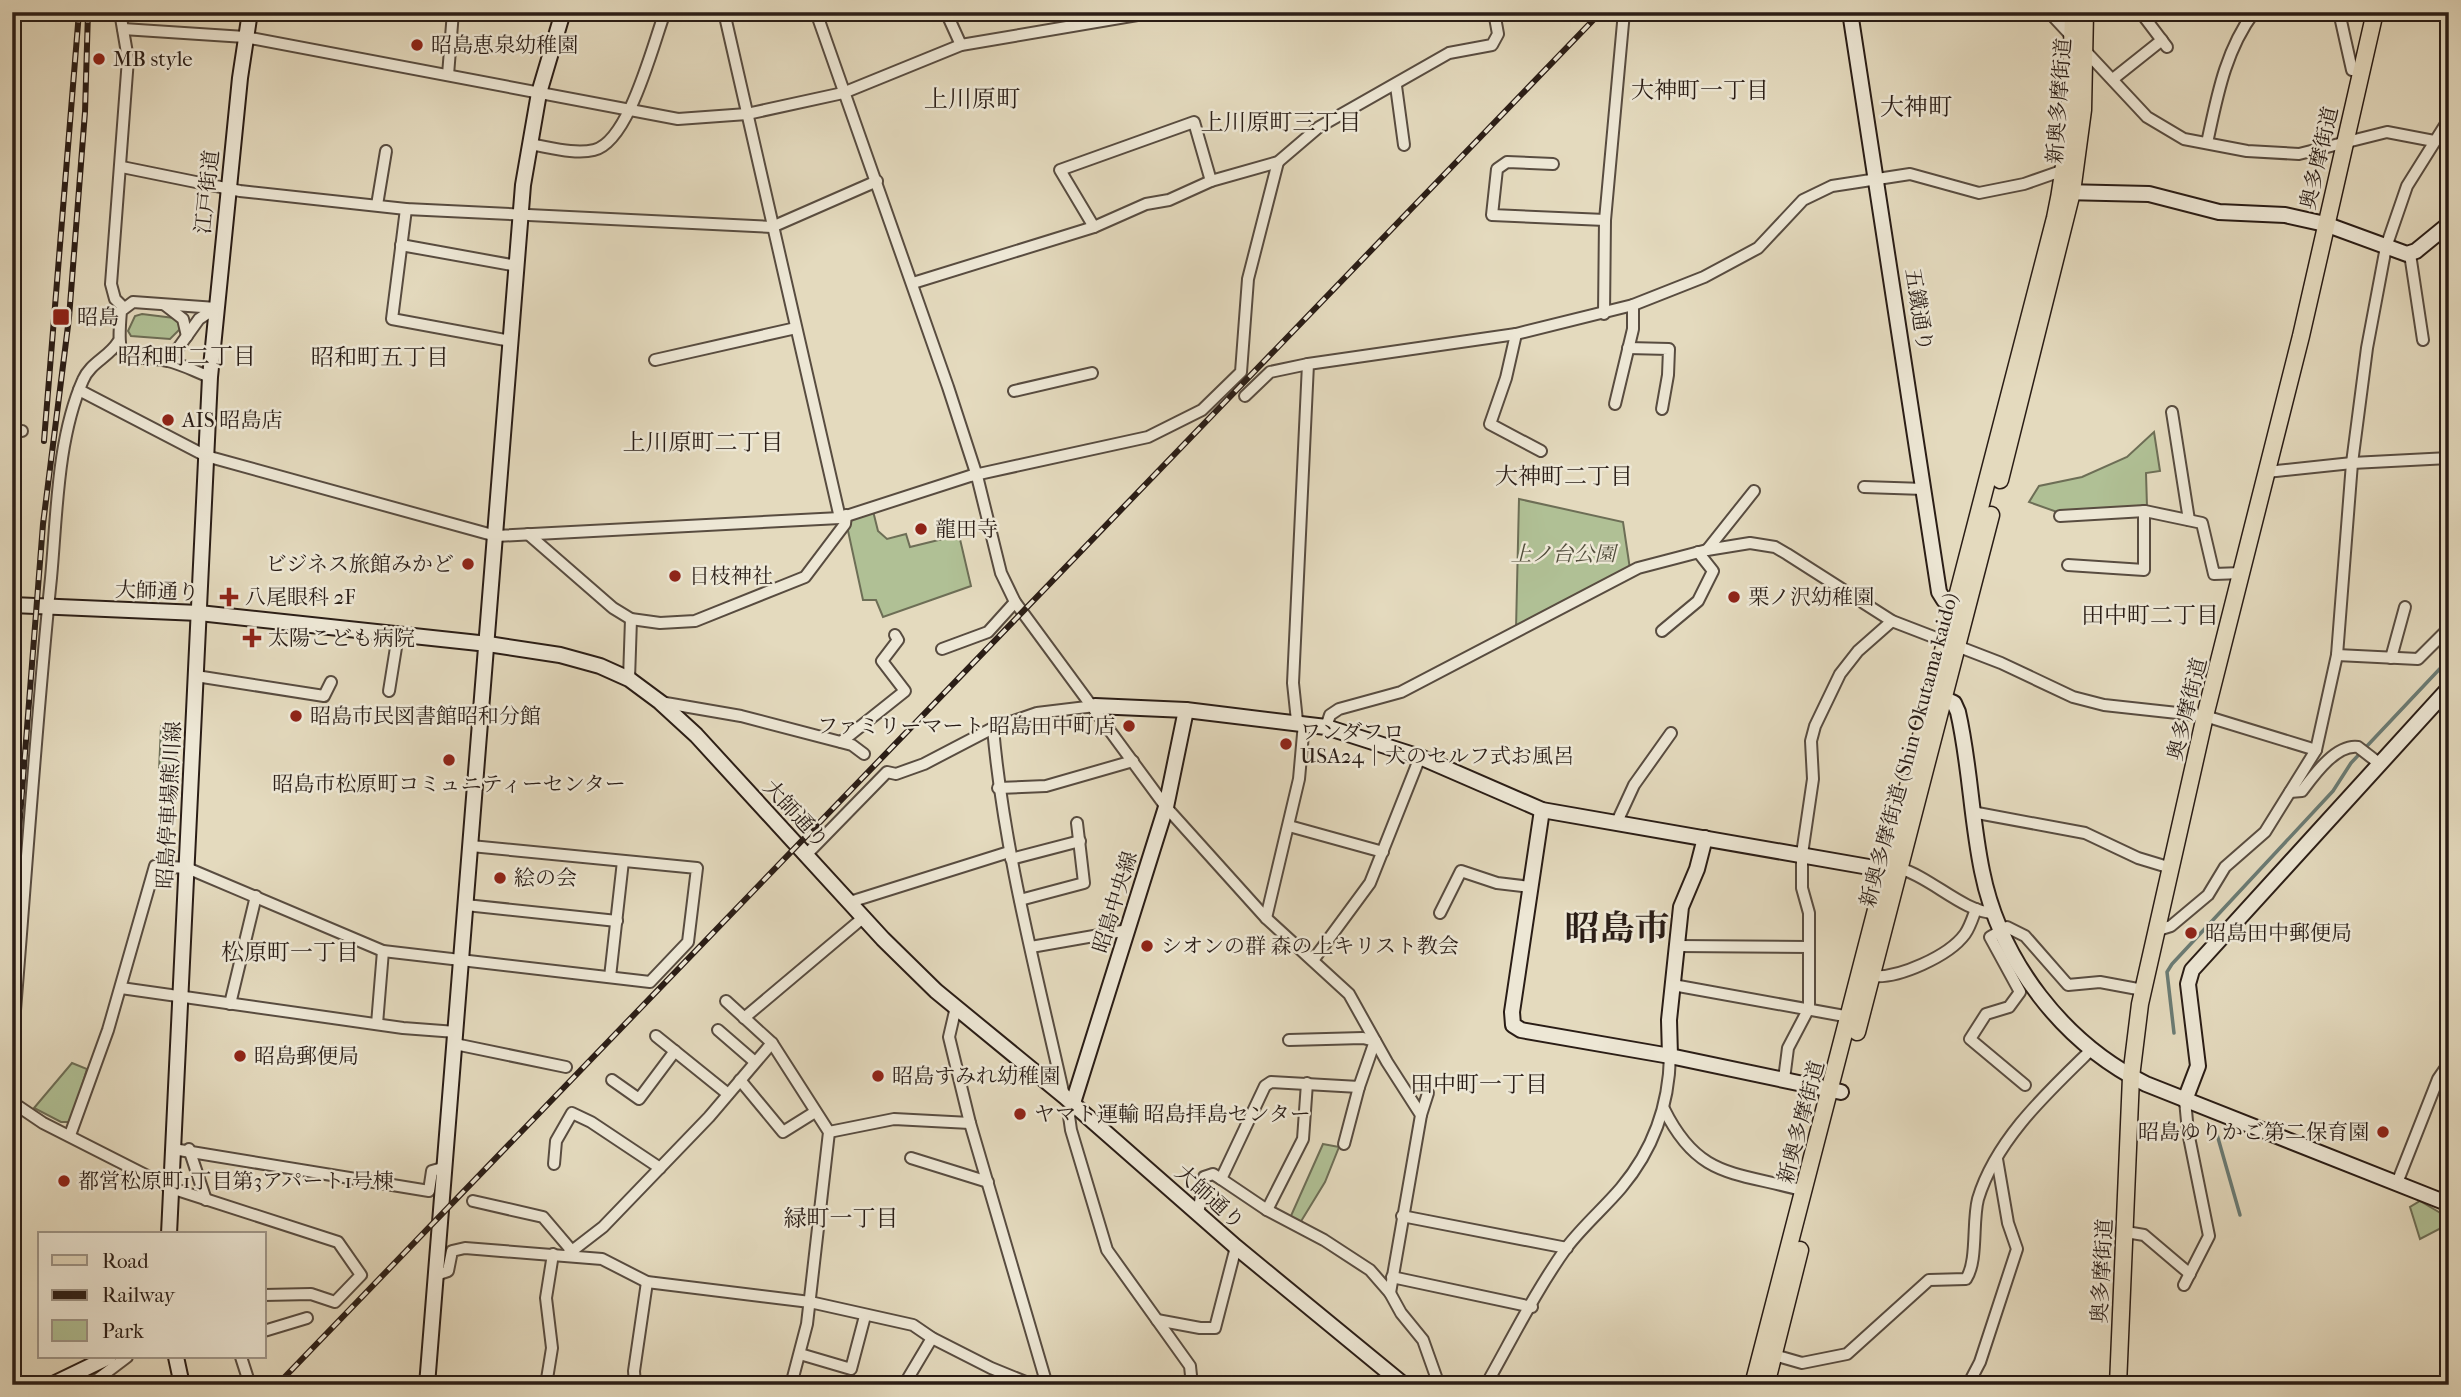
<svg xmlns="http://www.w3.org/2000/svg" width="2461" height="1397" font-family="'IM FELL French Canon','Noto Serif JP',serif">
  <style>
    .green { fill: #b0c095; stroke: #6d6e56; stroke-width: 2 }
    .lines { fill: none; stroke-linecap: round; stroke-linejoin: round }
    .stream { stroke: #6a7b74; stroke-width: 3.5 }
    .street-casing { stroke: #584c40; stroke-width: 14 }
    .secondary-casing { stroke: #2a1d16; stroke-width: 18 }
    .primary-casing { stroke: #2a1d16; stroke-width: 19 }
    .street { stroke: #ede7d5; stroke-width: 10 }
    .secondary { stroke: #ede7d5; stroke-width: 14 }
    .primary { stroke: #e4dabe; stroke-width: 16 }
    .rail-casing { stroke: #2a1d16; stroke-width: 6 }
    .rail { stroke: #ede7d5; stroke-width: 3.5; stroke-dasharray: 10; stroke-linecap: butt }
    .poi-dot { fill: #8f2418; stroke: #ede7d5; stroke-width: 2.5 }
    .labels { text-anchor: middle; stroke-width: 5; stroke-linejoin: round; paint-order: stroke }
    .poi-label { font-size: 21px; fill: #2a1d16; stroke: #ede7d5; text-anchor: start }
    .street-label { font-size: 21px; fill: #2a1d16; stroke: #ede7d5 }
    .park-label { font-size: 21px; font-style: italic; fill: #524e3c; stroke: #ede7d5 }
    .neighbourhood-label { font-size: 23px; fill: #2a1d16; stroke: #ede7d5 }
    .quarter-label { font-size: 24px; fill: #2a1d16; stroke: #ede7d5 }
    .town-label { font-size: 35px; font-weight: bold; fill: #2a1d16; stroke: #ede7d5 }
  </style>
  <rect width="100%" height="100%" fill="#e4dabe"/>
  <filter id="stains"><feTurbulence type="fractalNoise" baseFrequency=".00286" numOctaves="4"/><feColorMatrix values="0 0 0 0 .2 0 0 0 0 .09 0 0 0 0 .02 0 0 0 .5 -.17"/></filter>
  <radialGradient id="worn" r=".72"><stop offset=".6" stop-color="#630" stop-opacity="0"/><stop offset="1" stop-color="#630" stop-opacity=".3"/></radialGradient>
  <g class="green">
    <path d="M142 314 174 318 178 321 180 329 170 339 131 336 128 331 135 316Z"/>
    <path d="M2154 432 2160 471 2146 473 2147 507 2057 512 2029 502 2039 486 2082 477 2127 457Z"/>
    <path d="M1519 499 1623 522 1630 569 1516 629Z"/>
    <path d="M873 511 878 531 887 539 906 534 910 547 959 535 971 586 883 617 876 600H863L847 526 851 516Z"/>
    <path d="M161 726 177 727 175 772 159 771Z"/>
    <path d="M72 1063 87 1069 71 1122H61L34 1108Z"/>
    <path d="M1323 1144 1339 1147 1325 1182 1300 1223 1290 1218Z"/>
    <path d="M2420 1201 2449 1218V1224L2420 1239 2410 1207Z"/>
  </g>
  <g class="lines">
    <g class="stream">
      <path d="M2174 1033 2167 972 2172 964 2333 791 2351 763 2449 659"/>
      <path d="M2216 1131 2240 1215"/>
    </g>
    <g class="street-casing">
      <g id="street">
        <path d="M120 12 128 59 111 284 115 299 123 307"/>
        <path d="M724 12 840 518"/>
        <path d="M816 12 948 387 977 476 1001 573 1015 602 1166 807 1266 918 1349 994 1387 1062 1421 1115 1390 1293"/>
        <path d="M946 12 961 45"/>
        <path d="M2049 12 2147 117 2184 139 2247 151 2299 154 2387 132 2434 141"/>
        <path d="M2339 12 2352 70 2361 71"/>
        <path d="M2145 18 2167 47"/>
        <path d="M123 29 245 37 678 119 747 114 843 93 961 45 1155 12"/>
        <path d="M448 75 453 12"/>
        <path d="M2113 79 2162 40"/>
        <path d="M1396 86 1404 145"/>
        <path d="M2207 143C2217 97 2225 51 2254 12"/>
        <path d="M529 144C549 147 575 155 594 150 629 142 653 44 665 12"/>
        <path d="M1553 164 1507 162 1497 169 1492 215 1605 220"/>
        <path d="M122 167 240 191 406 209 772 227 877 181"/>
        <path d="M377 205 386 151"/>
        <path d="M406 209 392 319 511 341"/>
        <path d="M1094 227 1060 170 1194 122 1211 181"/>
        <path d="M401 245 517 266"/>
        <path d="M2410 254 2423 340"/>
        <path d="M913 283 1094 227 1146 204 1169 200 1211 181 1278 162 1319 127 1449 53 1492 45 1498 34 1494 12"/>
        <path d="M165 305 183 319 187 336"/>
        <path d="M1604 314 1605 220 1624 12"/>
        <path d="M1516 334 1506 378 1490 424 1541 451"/>
        <path d="M1628 348 1669 349 1668 375 1662 409"/>
        <path d="M655 360 796 328"/>
        <path d="M169 361 199 319 214 309"/>
        <path d="M210 377C196 372 182 364 168 361 122 353 116 368 121 311L133 302 216 308"/>
        <path d="M79 390 206 456 496 536 840 518 970 476 1148 437 1202 410 1241 372 1248 279 1278 162"/>
        <path d="M1014 391 1092 373"/>
        <path d="M1245 396 1270 372 1308 364"/>
        <path d="M1615 404 1633 329V305"/>
        <path d="M2172 412 2189 520"/>
        <path d="M12 431H22"/>
        <path d="M2267 472 2352 463 2449 458"/>
        <path d="M1864 487 1924 489"/>
        <path d="M2060 516 2145 511 2202 523 2214 574 2242 573"/>
        <path d="M528 534 613 608 631 619 660 623 695 621 805 577 845 524 846 515"/>
        <path d="M1707 550 1754 491"/>
        <path d="M2068 565 2144 570V511"/>
        <path d="M1662 631 1698 601 1713 571 1698 552"/>
        <path d="M942 649 988 632 1015 602"/>
        <path d="M2337 655 2418 659 2449 628"/>
        <path d="M2391 658 2405 607"/>
        <path d="M196 676 324 696 331 682"/>
        <path d="M629 679 631 619"/>
        <path d="M389 691 398 635"/>
        <path d="M660 702 741 716 852 745 864 754"/>
        <path d="M1297 721 1293 683 1308 364 1516 334 1633 305 1704 277 1758 248 1803 200 1832 186 1910 174 1979 193 2024 184 2064 170"/>
        <path d="M1326 727 1330 715 1339 709 1401 692 1638 568 1707 550 1750 543 1775 547 1787 554 1892 621 2001 663 2073 697 2104 705 2205 716 2316 750"/>
        <path d="M993 728C1004 853 1037 974 1064 1096"/>
        <path d="M841 742 905 691 882 661 898 640 895 635"/>
        <path d="M998 788 1046 786 1133 761"/>
        <path d="M2290 792 2302 791C2314 775 2336 744 2358 747L2380 764"/>
        <path d="M1972 812 2085 833 2138 858 2171 868"/>
        <path d="M1616 824 1634 785 1671 733"/>
        <path d="M1289 826 1383 852"/>
        <path d="M805 856 887 772 896 774 924 764 993 728 1037 713 1095 706"/>
        <path d="M1011 859 1080 841"/>
        <path d="M1899 868C1931 877 1963 912 1994 913"/>
        <path d="M1020 900 1084 883 1077 823"/>
        <path d="M850 902 1009 852"/>
        <path d="M466 905 617 921"/>
        <path d="M1440 913 1461 871 1497 883 1531 887"/>
        <path d="M1266 918 1299 779 1304 723"/>
        <path d="M2155 931 2171 926 2208 895 2225 867 2265 832 2316 750 2337 655 2352 463 2367 348 2386 247 2407 186 2449 119"/>
        <path d="M1677 946 1809 947"/>
        <path d="M1031 947 1128 930"/>
        <path d="M1314 959 1370 883 1420 757"/>
        <path d="M1872 976C1898 979 1949 956 1965 934 1970 927 1973 917 1976 909"/>
        <path d="M610 977 623 861"/>
        <path d="M1673 985 1850 1017"/>
        <path d="M121 988 403 1028 456 1032"/>
        <path d="M726 1001 772 1043 829 1132 807 1324 791 1385"/>
        <path d="M230 1004 256 896"/>
        <path d="M956 1007 949 1037 970 1123 1047 1385"/>
        <path d="M744 1018 864 917"/>
        <path d="M377 1024 383 951"/>
        <path d="M718 1030 755 1062"/>
        <path d="M656 1036 728 1094"/>
        <path d="M1289 1040 1363 1038 1375 1041"/>
        <path d="M455 1044 566 1067"/>
        <path d="M12 1047C25 891 35 734 51 578 57 514 57 439 83 380 90 363 109 357 118 342"/>
        <path d="M1784 1079 1788 1048 1809 1008V913L1802 888V854L1813 779 1811 741 1815 726 1840 674 1858 651 1892 621"/>
        <path d="M612 1080 639 1099 675 1051"/>
        <path d="M740 1080 783 1132 815 1112"/>
        <path d="M2025 1085 1970 1039 1986 1014 2009 1007 2020 992 1990 937 2007 927 2025 936 2068 985 2100 982 2143 990"/>
        <path d="M12 1102 43 1123 171 1188 338 1242 361 1275 335 1302 311 1294 264 1295"/>
        <path d="M1073 1103 1069 1116 1071 1130 1107 1250 1190 1366 1192 1385"/>
        <path d="M1664 1109C1699 1180 1736 1171 1804 1191"/>
        <path d="M1421 1115 1428 1093"/>
        <path d="M829 1132 894 1119 970 1123"/>
        <path d="M70 1135 108 1030 155 866 187 868 383 951 650 982 688 942 697 868 471 846"/>
        <path d="M1344 1144 1359 1087"/>
        <path d="M173 1149 429 1191 432 1171 446 1167"/>
        <path d="M189 1149 206 1200"/>
        <path d="M911 1158 988 1182"/>
        <path d="M554 1164 556 1141 572 1113 591 1122 660 1168"/>
        <path d="M1221 1179 1267 1210 1324 1240 1370 1270 1390 1293 1401 1313 1423 1340 1439 1385"/>
        <path d="M2397 1183 2438 1079 2449 1063"/>
        <path d="M473 1201 543 1217 572 1251"/>
        <path d="M1267 1210 1303 1139 1307 1083"/>
        <path d="M1198 1215 1204 1177 1213 1174 1221 1179 1265 1086 1271 1082 1359 1087 1375 1041"/>
        <path d="M1402 1216 1567 1248"/>
        <path d="M2126 1232 2144 1235 2190 1274"/>
        <path d="M568 1254 603 1227 709 1117 772 1043"/>
        <path d="M436 1275 448 1271 452 1251 465 1248 602 1259 647 1282 810 1302 913 1325 932 1338 991 1368 1033 1385"/>
        <path d="M1392 1277 1532 1307"/>
        <path d="M2184 1285 2209 1236 2188 1132 2185 1100"/>
        <path d="M1157 1320 1200 1328H1215L1236 1247"/>
        <path d="M264 1331 307 1318"/>
        <path d="M800 1354 851 1369 865 1316"/>
        <path d="M1774 1355 1802 1363 1847 1354 1929 1280 1966 1279C1978 1261 1972 1222 1978 1199 1996 1139 2048 1092 2092 1049"/>
        <path d="M241 1357 250 1385"/>
        <path d="M90 1385 127 1357"/>
        <path d="M546 1385 552 1348 546 1298 553 1254"/>
        <path d="M635 1385 634 1371 647 1282"/>
        <path d="M904 1385 932 1338"/>
        <path d="M1486 1385C1512 1339 1536 1290 1567 1247 1583 1226 1604 1208 1621 1188 1653 1150 1669 1105 1670 1056"/>
        <path d="M1968 1385 1980 1362 2017 1249 2008 1223 1997 1159"/>
      </g>
    </g>
    <g class="secondary-casing">
      <g id="secondary">
        <path d="M1850 12 1939 592 1944 600 1955 606"/>
        <path d="M2063 192 2149 194 2219 212 2285 215 2325 224 2407 254 2416 251 2449 224"/>
        <path d="M12 605 199 613 488 644 560 655 600 666 629 679 660 702 696 735 883 939 936 991 1064 1096 1236 1247 1404 1385"/>
        <path d="M1943 698 1954 703 1958 712C1970 764 1971 818 1982 871 2000 961 2063 1043 2146 1084L2449 1204"/>
        <path d="M1095 706 1186 710 1326 727 1420 757 1542 810 1886 870 1897 869"/>
        <path d="M1542 810 1512 1012 1513 1025 1521 1030 1670 1056 1841 1092"/>
        <path d="M1670 1056 1669 1020 1681 907 1697 869 1705 838"/>
        <path d="M2185 1100 2198 1066 2188 984 2192 970 2449 688"/>
        <path d="M1073 1103 1166 807 1186 710"/>
        <path d="M169 1234 210 377 240 78 250 12"/>
        <path d="M176 1357 182 1385"/>
        <path d="M51 1385 109 1357"/>
        <path d="M427 1385 523 185 539 93 563 12"/>
      </g>
    </g>
    <g class="primary-casing">
      <g id="primary">
        <path d="M2000 480 2072 192 2083 110 2085 12"/>
        <path d="M1857 1032 1991 515"/>
        <path d="M1753 1385 2055 218C2070 150 2071 82 2073 12"/>
        <path d="M1766 1385 1800 1250"/>
        <path d="M2118 1385 2131 1077 2140 1004 2205 716 2301 336 2375 12"/>
      </g>
    </g>
    <use href="#street" class="street"/>
    <use href="#secondary" class="secondary"/>
    <use href="#primary" class="primary"/>
    <g class="rail-casing">
      <g id="rail">
        <path d="M44 441 79 12"/>
        <path d="M12 919 43 524 69 318 85 112 88 12"/>
        <path d="M277 1385 1601 12"/>
      </g>
    </g>
    <use href="#rail" class="rail"/>
  </g>
  <g class="poi-dot">
    <circle cx="417" cy="45" r="7"/>
    <circle cx="99" cy="59" r="7"/>
    <rect x="52" y="308" width="18" height="18" rx="3.5"/>
    <circle cx="168" cy="420" r="7"/>
    <circle cx="921" cy="529" r="7"/>
    <circle cx="468" cy="564" r="7"/>
    <circle cx="675" cy="576" r="7"/>
    <path d="M225.5 586.5h7v7h7v7h-7v7h-7v-7h-7v-7h7z"/>
    <circle cx="1734" cy="597" r="7"/>
    <path d="M248.5 627.5h7v7h7v7h-7v7h-7v-7h-7v-7h7z"/>
    <circle cx="296" cy="716" r="7"/>
    <circle cx="1129" cy="726" r="7"/>
    <circle cx="1286" cy="744" r="7"/>
    <circle cx="449" cy="760" r="7"/>
    <circle cx="500" cy="878" r="7"/>
    <circle cx="2191" cy="933" r="7"/>
    <circle cx="1147" cy="946" r="7"/>
    <circle cx="240" cy="1056" r="7"/>
    <circle cx="878" cy="1076" r="7"/>
    <circle cx="1020" cy="1114" r="7"/>
    <circle cx="2383" cy="1132" r="7"/>
    <circle cx="64" cy="1181" r="7"/>
  </g>
  <g class="labels">
    <g class="poi-label">
      <text x="431" y="52">昭島恵泉幼稚園</text>
      <text x="113" y="66">MB style</text>
      <text x="77" y="324">昭島</text>
      <text x="182" y="427">AIS 昭島店</text>
      <text x="935" y="536">龍田寺</text>
      <text x="454" y="571" text-anchor="end">ビジネス旅館みかど</text>
      <text x="689" y="583">日枝神社</text>
      <text x="245" y="604">八尾眼科 2F</text>
      <text x="1748" y="604">栗ノ沢幼稚園</text>
      <text x="268" y="645">太陽こども病院</text>
      <text x="310" y="723">昭島市民図書館昭和分館</text>
      <text x="1115" y="733" text-anchor="end">ファミリーマート 昭島田中町店</text>
      <text x="1300" y="739">ワンダフロ<tspan x="1300" dy="24">USA24｜犬のセルフ式お風呂</tspan></text>
      <text x="449" y="791" text-anchor="middle">昭島市松原町コミュニティーセンター</text>
      <text x="514" y="885">絵の会</text>
      <text x="2205" y="940">昭島田中郵便局</text>
      <text x="1161" y="953">シオンの群 森の上キリスト教会</text>
      <text x="254" y="1063">昭島郵便局</text>
      <text x="892" y="1083">昭島すみれ幼稚園</text>
      <text x="1034" y="1121">ヤマト運輸 昭島拝島センター</text>
      <text x="2369" y="1139" text-anchor="end">昭島ゆりかご第二保育園</text>
      <text x="78" y="1188">都営松原町1丁目第3アパート1号棟</text>
    </g>
    <g class="street-label">
      <text transform="translate(2059 101) rotate(-86)" y="7">新奥多摩街道</text>
      <text transform="translate(2319 158) rotate(-77)" y="7">奥多摩街道</text>
      <text transform="translate(207 192) rotate(-84)" y="7">江戸街道</text>
      <text transform="translate(1919 310) rotate(81)" y="7">五鐵通り</text>
      <text transform="translate(157 591) rotate(2)" y="7">大師通り</text>
      <text transform="translate(2187 709) rotate(-76)" y="7">奥多摩街道</text>
      <text transform="translate(1909 750) rotate(-75)" y="7">新奥多摩街道 (Shin Okutama kaido)</text>
      <text transform="translate(169 805) rotate(-87)" y="7">昭島停車場熊川線</text>
      <text transform="translate(796 814) rotate(47)" y="7">大師通り</text>
      <text transform="translate(1115 902) rotate(-73)" y="7">昭島中央線</text>
      <text transform="translate(1801 1122) rotate(-75)" y="7">新奥多摩街道</text>
      <text transform="translate(1210 1197) rotate(42)" y="7">大師通り</text>
      <text transform="translate(2102 1271) rotate(-87)" y="7">奥多摩街道</text>
    </g>
    <g class="park-label">
      <text x="1563" y="561">上ノ台公園</text>
    </g>
    <g class="neighbourhood-label">
      <text x="1700" y="98">大神町一丁目</text>
      <text x="1281" y="130">上川原町三丁目</text>
      <text x="187" y="364">昭和町二丁目</text>
      <text x="380" y="365">昭和町五丁目</text>
      <text x="703" y="450">上川原町二丁目</text>
      <text x="1564" y="484">大神町二丁目</text>
      <text x="2150" y="623">田中町二丁目</text>
      <text x="290" y="960">松原町一丁目</text>
      <text x="1479" y="1092">田中町一丁目</text>
      <text x="841" y="1226">緑町一丁目</text>
    </g>
    <g class="quarter-label">
      <text x="972" y="107">上川原町</text>
      <text x="1916" y="115">大神町</text>
    </g>
    <g class="town-label">
      <text x="1617" y="940">昭島市</text>
    </g>
  </g>
  <rect width="2461" height="1397" fill="none" stroke="#e4dabe" stroke-width="42"/>
  <rect x="14" y="14" width="2433" height="1369" fill="none" stroke="#2a1d16" stroke-width="3.5"/>
  <rect x="21" y="21" width="2419" height="1355" fill="none" stroke="#2a1d16" stroke-width="2"/>
  <rect x="38" y="1232" width="228" height="126" fill="#ede7d5" stroke="#9f9689" stroke-width="2"/>
  <rect x="52" y="1255" width="35" height="10" fill="#e4dabe" stroke="#9f9689" stroke-width="2"/>
  <text x="102" y="1268" font-size="21" fill="#2a1d16">Road</text>
  <rect x="52" y="1290" width="35" height="10" fill="#2a1d16" stroke="#9f9689" stroke-width="2"/>
  <text x="102" y="1302" font-size="21" fill="#2a1d16">Railway</text>
  <rect x="52" y="1320" width="35" height="21" fill="#b0c095" stroke="#9f9689" stroke-width="2"/>
  <text x="102" y="1338" font-size="21" fill="#2a1d16">Park</text>
  <rect width="100%" height="100%" filter="url(#stains)"/>
  <rect width="100%" height="100%" fill="url(#worn)"/>
</svg>
